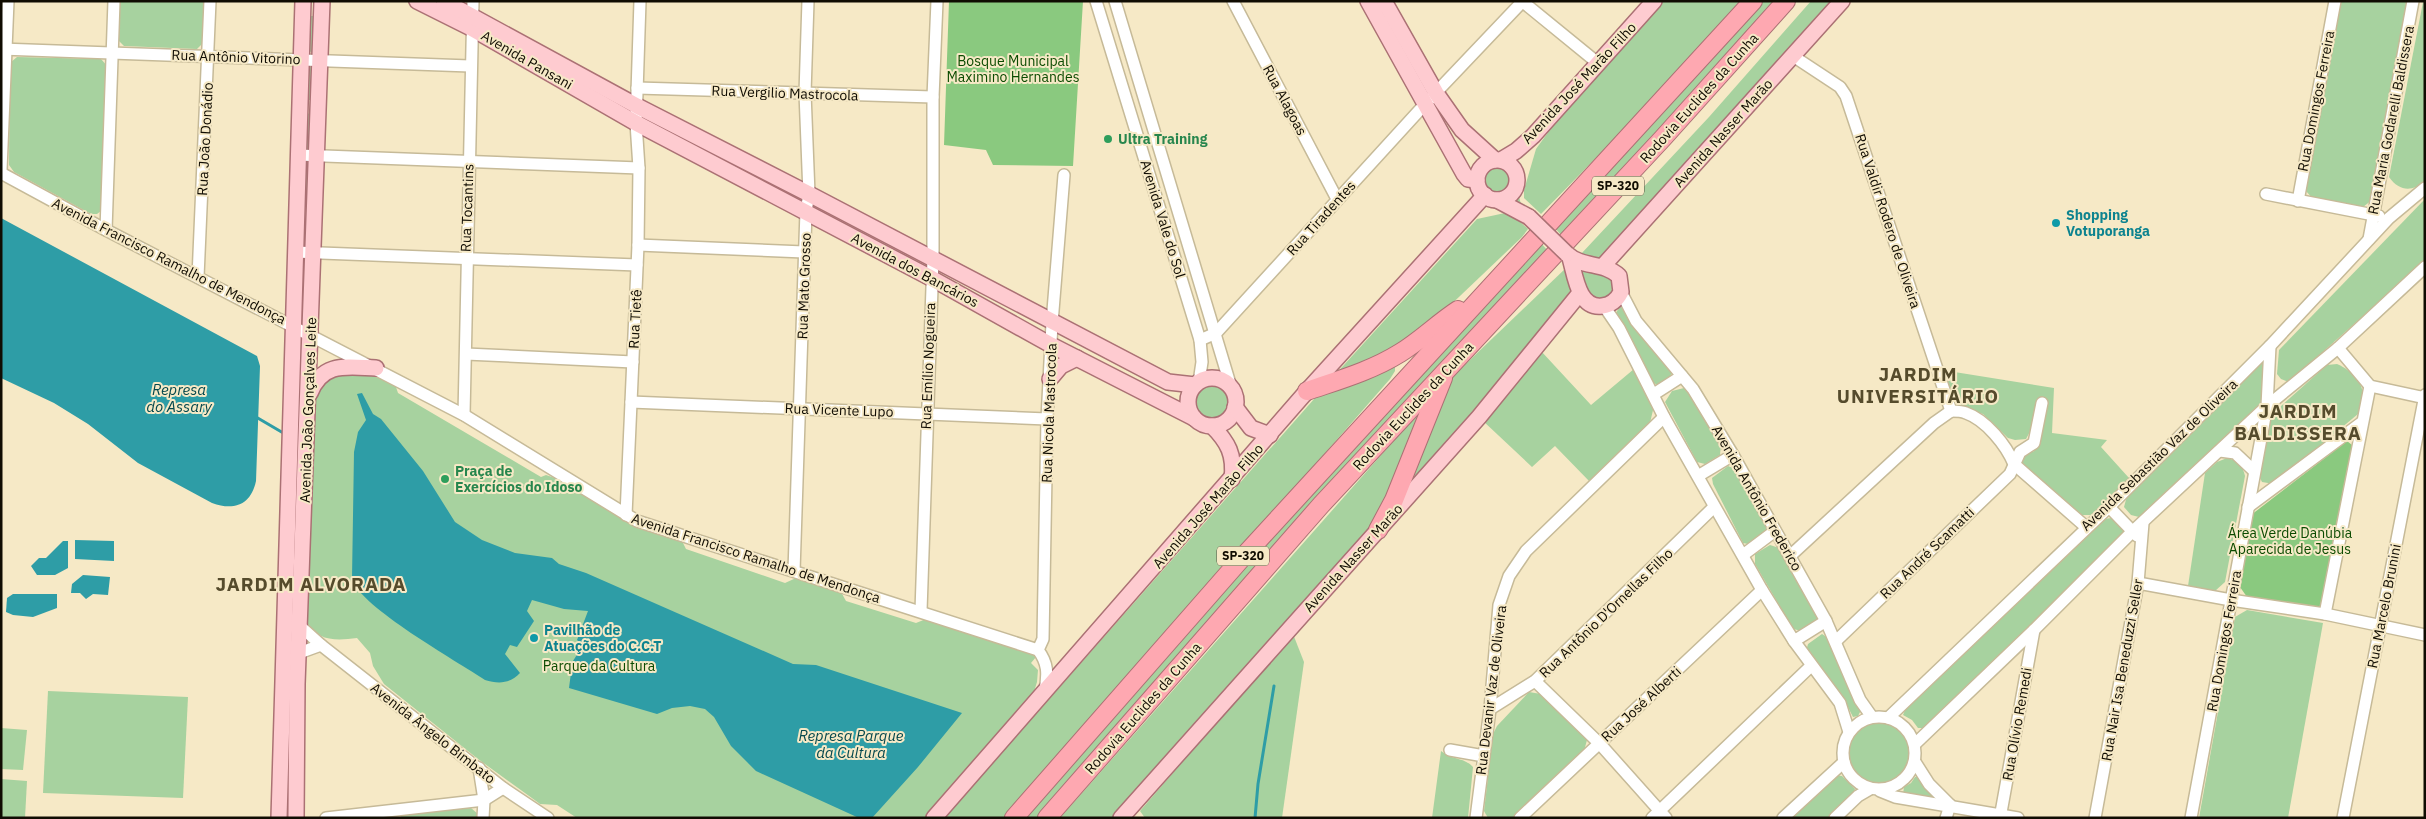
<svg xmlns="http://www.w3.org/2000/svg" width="2426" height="819" font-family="'IBM Plex Sans',sans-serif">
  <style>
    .green { fill: #a7d29f }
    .forest { fill: #8ac97f }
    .water { fill: #2e9da6 }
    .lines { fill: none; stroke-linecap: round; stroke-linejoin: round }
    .stream { stroke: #2e9da6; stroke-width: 3 }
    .minor-casing { stroke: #c6ba98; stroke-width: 14 }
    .major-casing { stroke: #ab7174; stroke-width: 18 }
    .highway-casing { stroke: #ab7174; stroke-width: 20 }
    .minor { stroke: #fff; stroke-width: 11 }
    .major { stroke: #fecbd0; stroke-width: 15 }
    .highway { stroke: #fea8b1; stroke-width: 18 }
    .major-bridge-casing { stroke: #ab7174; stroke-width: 18; stroke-linecap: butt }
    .major-bridge { stroke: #fecbd0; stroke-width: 15 }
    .leisure-dot { fill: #2e9e5b; stroke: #f6e9c6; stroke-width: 2 }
    .culture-dot { fill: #0f9aa8; stroke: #f6e9c6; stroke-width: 2 }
    .labels { text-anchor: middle; stroke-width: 4; stroke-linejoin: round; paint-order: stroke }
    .shield { fill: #f6e9c6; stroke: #554e3d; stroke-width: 1 }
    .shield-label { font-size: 12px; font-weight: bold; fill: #100c02 }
    .street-label { font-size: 14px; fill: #100c02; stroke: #f6e9c6 }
    .park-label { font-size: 14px; fill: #0b4b00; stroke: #f6e9c6 }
    .leisure-label { font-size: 14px; font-weight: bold; fill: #27864d; stroke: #f6e9c6; text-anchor: start }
    .culture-label { font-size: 14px; font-weight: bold; fill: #0d838f; stroke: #f6e9c6; text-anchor: start }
    .water-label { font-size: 15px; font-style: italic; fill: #05484d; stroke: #f6e9c6 }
    .district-label { font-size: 19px; font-weight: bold; letter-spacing: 1px; fill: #554b2c; stroke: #f6e9c6 }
  </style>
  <rect width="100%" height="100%" fill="#f6e9c6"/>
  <g class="green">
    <path d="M120 1H205L203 43 197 49 124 46 119 41Z"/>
    <path d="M1662 1H1740L1639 114 1541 214 1524 198V190L1536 149 1570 102Z"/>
    <path d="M1759 1H1780L1563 237 1554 227Z"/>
    <path d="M1811 1H1837L1597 262 1581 254 1709 117Z"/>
    <path d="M2341 1H2408L2372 200 2363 207 2313 199 2306 191Z"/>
    <path d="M2423 2 2425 3V182C2411 192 2399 191 2389 177Z"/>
    <path d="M310 16H315L314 53 306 50Z"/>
    <path d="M17 57 101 59 108 67 101 211 97 214H91L14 172 9 165 10 63Z"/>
    <path d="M309 66H313V100H307Z"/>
    <path d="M306 113 311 114 310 151H306Z"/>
    <circle cx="1497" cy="179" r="18"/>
    <path d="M303 164 310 166 309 205 303 208Z"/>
    <path d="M1516 185 1523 212 1504 199 1513 192Z"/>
    <path d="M2425 199V261L2289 382 2281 379 2277 374 2279 350Z"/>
    <path d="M1505 213 1516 218 1528 229 1522 237 1419 335 1333 377 1477 219Z"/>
    <path d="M1539 241 1549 252 1041 818H1022L1208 603Z"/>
    <path d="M301 259 305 260 304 308H301Z"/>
    <path d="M1567 267 1574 282 1565 303 1518 362 1415 479 1411 476 1449 380Z"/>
    <path d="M1587 268 1608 275 1615 283 1611 300 1589 299 1578 270Z"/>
    <path d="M1620 307 1624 308 1672 370 1670 378 1660 385 1652 383 1625 326 1616 316 1617 311Z"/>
    <path d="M1541 351 1591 405 1634 369 1654 406 1649 427 1590 482 1555 446 1532 467 1482 420Z"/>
    <path d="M2260 363H2264L2262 402 2258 409 2143 518 2131 515 2124 507 2127 496Z"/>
    <path d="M2337 364C2358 373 2371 393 2358 414L2274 484 2262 482 2259 476 2267 425 2272 414 2327 365Z"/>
    <path d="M1395 365V371L1390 379 1006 818H944L1322 390Z"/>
    <path d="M358 369 394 381 398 393 541 477 546 475 555 478 626 519 681 539 686 549 785 583 796 578 841 592 846 601 916 623 926 619 1034 654 1036 657 1031 663 1038 670 1037 682 1033 695 928 818H577L557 805 540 804 536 801 478 759 384 684 373 666 370 653 357 638C335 641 317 641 305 621L313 405 316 389 325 377Z"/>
    <path d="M1942 370 2054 388 2052 433 2107 440 2101 447 2129 478 2092 515H2082L2020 465V460L2028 452H2033L2039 444 2048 406 2046 402 2026 439 2015 440 2008 438 1983 414 1960 408 1953 403Z"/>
    <circle cx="1212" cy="402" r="20"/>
    <path d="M1684 388 1693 394 1721 445 1720 455 1705 464 1697 462 1665 402 1672 391Z"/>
    <path d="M1421 410 1386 509 1117 818H1060Z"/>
    <path d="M2227 458C2237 460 2243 466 2245 476L2225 582 2215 591 2188 586 2205 473 2217 462Z"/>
    <path d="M1728 466 1735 469 1768 527 1767 533 1748 544 1743 543 1713 484 1712 478Z"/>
    <path d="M2112 518 2124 531 2122 539 1929 725 1923 728H1918L1912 720 1903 715 1906 708 2103 519Z"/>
    <path d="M1770 545 1782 549 1818 615 1816 622 1802 631 1793 629 1755 564V554Z"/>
    <path d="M2247 610 2323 623 2288 818H2199L2235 617Z"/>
    <path d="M1293 634 1304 662 1282 818H1145L1140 811Z"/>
    <path d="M1822 634 1828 638 1861 710 1858 716 1853 717 1846 703 1806 651 1808 644Z"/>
    <path d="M48 691 188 697 183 798 43 793Z"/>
    <path d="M1529 692 1541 694 1587 740 1584 751 1513 818H1488L1484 811 1493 734 1497 726Z"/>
    <circle cx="1879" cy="752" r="31"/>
    <path d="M1 728 27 730 23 770 1 769Z"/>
    <path d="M1441 751C1451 760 1464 757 1473 767L1468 818H1432Z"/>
    <path d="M1835 775 1842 776 1855 789 1853 795 1830 818H1790Z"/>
    <path d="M1919 776 1933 795 1934 798 1903 794 1904 787 1911 783 1915 777Z"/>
    <path d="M1 779 27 781 25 818H1Z"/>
    <path d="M471 808 478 814V818H399L404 814Z"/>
  </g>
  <g class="forest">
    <path d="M949 1H1083L1073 166 993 165 986 150 944 145Z"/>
    <path d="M2347 441 2352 445 2323 604 2315 609 2247 597 2240 587 2251 515Z"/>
  </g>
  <g class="water">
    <path d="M1 218 257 356 260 366 256 481C251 505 234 511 212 503L138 463 88 424 54 403 1 378Z"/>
    <path d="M362 393 373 414 381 419 423 471 455 522 482 540 515 553 552 558 559 564 586 573 793 664 816 665 962 713 918 767 872 818H859L756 771 731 746 714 717 705 709 690 706 672 708 657 714 569 688 572 665 564 661H573L583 645 577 640 588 611 564 609 532 600 527 611 534 621 517 647 510 645 505 654 520 673C510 684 498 684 485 680 457 661 360 607 352 579L354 452 358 432 366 420 357 394Z"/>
    <path d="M75 540 114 541V561L75 559Z"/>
    <path d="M63 541H68V568L55 575H37L31 566 39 558H46Z"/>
    <path d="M83 575 110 577 108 595 93 594 86 599 80 593H71L72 584Z"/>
    <path d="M13 594H57V608L33 617 13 615 6 612 7 598Z"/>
  </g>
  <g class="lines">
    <g class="stream">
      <path d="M256 417 285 434"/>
      <path d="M1255 818 1258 784 1274 686"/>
    </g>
    <g class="minor-casing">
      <g id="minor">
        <path d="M1096 1 1200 340 1202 362 1199 382"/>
        <path d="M1115 1 1231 387"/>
        <path d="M1233 1 1337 199"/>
        <path d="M1523 2 1599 64"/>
        <path d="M1 49 470 66"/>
        <path d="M1793 56 1840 87 1846 96 1951 411"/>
        <path d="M637 88 933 97"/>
        <path d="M298 155 639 168"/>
        <path d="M1 170 8 1"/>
        <path d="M1 173 106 230 464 415 637 521 1038 650C1048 663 1048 674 1045 690"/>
        <path d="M2266 194 2379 216"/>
        <path d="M2298 201 2335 1"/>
        <path d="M106 230 114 1"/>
        <path d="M2369 239 2413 1"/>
        <path d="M638 245 804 252"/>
        <path d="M295 252 637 265"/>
        <path d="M198 277 210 1"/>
        <path d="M1621 292 1636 321 1693 389 1733 455 1826 621 1860 700 1872 717"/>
        <path d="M1604 306 1619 328 1664 417 1762 590 1794 641 1840 703 1849 732"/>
        <path d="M1200 340 1216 333 1426 103 1523 1"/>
        <path d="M2338 348 2370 386 2425 398"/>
        <path d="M466 354 633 362"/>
        <path d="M1654 394 1682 376"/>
        <path d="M631 402 1047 419"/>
        <path d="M1951 411C1956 411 1962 411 1966 413 1986 420 2006 445 2014 464L2086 527"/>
        <path d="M464 415 473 1"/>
        <path d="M2220 451 2235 453 2253 470"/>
        <path d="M1698 476 1733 455"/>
        <path d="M2109 507 2137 536"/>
        <path d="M2248 507 2361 423"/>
        <path d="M626 515 638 245 639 168 636 123 640 1"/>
        <path d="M1743 555 1775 531"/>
        <path d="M1790 556 1934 423 1951 411"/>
        <path d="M794 571 806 211 809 194 805 93 808 1"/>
        <path d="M2138 583 2231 600 2325 614 2425 635"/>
        <path d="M921 611 933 258V97L937 1"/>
        <path d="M2325 614 2370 386"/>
        <path d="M300 626 321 645 503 788 548 818"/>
        <path d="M1794 641 1826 621"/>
        <path d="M1836 641 2010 474 2020 452 2034 443 2042 403"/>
        <path d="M1038 650 1043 639 1047 419 1052 323 1064 175"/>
        <path d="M299 653 321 645"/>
        <path d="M1535 681 1600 744 1666 818"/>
        <path d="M1490 709 1535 681 1714 507"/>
        <circle cx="1879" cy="753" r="36"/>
        <path d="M1888 718 2109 507 2270 346 2389 218 2425 188"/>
        <path d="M1915 744 2034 630 2134 530 2267 406 2338 348 2425 267"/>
        <path d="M1450 750 1484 756"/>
        <path d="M1915 762 1929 784 1950 805"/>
        <path d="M479 768 484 800 483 818"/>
        <path d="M1880 791 1895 797 2018 818"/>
        <path d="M326 818 484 800 503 788"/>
        <path d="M1476 818 1490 709 1499 605 1509 576 1526 551 1664 417"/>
        <path d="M1520 818 1762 590"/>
        <path d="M1652 818 1811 666"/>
        <path d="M1783 818 1844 762"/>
        <path d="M1835 818 1858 796 1870 789"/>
        <path d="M1946 818 1950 805"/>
        <path d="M2000 818 2034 630"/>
        <path d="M2095 818 2138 583 2143 523"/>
        <path d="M2191 818 2267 406 2270 346"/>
        <path d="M2343 818 2425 395"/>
      </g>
    </g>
    <g class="major-casing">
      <g id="major">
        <path d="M417 1 471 28 636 123 931 278 1051 345 1194 418"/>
        <path d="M444 1 637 106 809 194 1168 382 1195 385"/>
        <path d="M1368 1 1464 174 1468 179 1477 180"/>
        <path d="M1384 1 1436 93 1462 130 1495 160"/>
        <path d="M1501 160 1516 151 1533 136 1654 1"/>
        <circle cx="1497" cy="180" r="20"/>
        <path d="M1497 200 1529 217"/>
        <path d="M1567 254C1582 268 1604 262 1619 276L1621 292C1617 300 1611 305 1602 306 1578 309 1575 274 1570 258"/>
        <path d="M1603 266 1842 1"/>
        <circle cx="1212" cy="402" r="24"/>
        <path d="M1050 379 1061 366 1077 358"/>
        <path d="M310 393C323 361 347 367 376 368"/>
        <path d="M1235 407 1251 428 1270 435"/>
        <path d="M1212 426C1228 442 1235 455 1232 479"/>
        <path d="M279 818 303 1"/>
        <path d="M296 818 297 684 322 1"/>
        <path d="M934 818 1307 391 1485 195"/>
        <path d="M1121 818 1479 417 1580 293"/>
      </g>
    </g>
    <g class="highway-casing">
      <g id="highway">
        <path d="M1307 391C1339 380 1371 371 1400 353 1420 341 1438 323 1458 310"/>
        <path d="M1378 530 1394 500 1443 378"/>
        <path d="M1014 818 1241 559 1753 1"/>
        <path d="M1047 818 1321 505 1663 138 1786 1"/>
      </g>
    </g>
    <use href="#minor" class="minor"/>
    <use href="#major" class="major"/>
    <use href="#highway" class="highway"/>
    <g class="major-bridge-casing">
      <path id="major-bridge" d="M1529 217 1567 254"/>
    </g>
    <use href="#major-bridge" class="major-bridge"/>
  </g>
  <g class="leisure-dot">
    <circle cx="1108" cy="139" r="5"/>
    <circle cx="445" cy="479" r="5"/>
  </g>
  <g class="culture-dot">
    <circle cx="2056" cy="223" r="5"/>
    <circle cx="534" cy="638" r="5"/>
  </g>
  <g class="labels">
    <g class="shield">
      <rect x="1592" y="176.5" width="52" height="19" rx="4"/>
      <rect x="1217" y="546.5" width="52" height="19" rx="4"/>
    </g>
    <g class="shield-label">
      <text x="1618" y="190">SP-320</text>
      <text x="1243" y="560">SP-320</text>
    </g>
    <g class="street-label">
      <text transform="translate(236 57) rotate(2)" y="5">Rua Antônio Vitorino</text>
      <text transform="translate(527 60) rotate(30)" y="5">Avenida Pansani</text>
      <text transform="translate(1579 83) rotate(-47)" y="5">Avenida José Marão Filho</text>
      <text transform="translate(785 93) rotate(2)" y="5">Rua Vergilio Mastrocola</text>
      <text transform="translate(1699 98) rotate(-48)" y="5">Rodovia Euclides da Cunha</text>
      <text transform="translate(1285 100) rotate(62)" y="5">Rua Alagoas</text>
      <text transform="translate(2316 101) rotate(-79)" y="5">Rua Domingos Ferreira</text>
      <text transform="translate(2391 120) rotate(-79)" y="5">Rua Maria Godarelli Baldissera</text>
      <text transform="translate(1723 133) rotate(-48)" y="5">Avenida Nasser Marão</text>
      <text transform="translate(205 139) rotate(-87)" y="5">Rua João Donádio</text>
      <text transform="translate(467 208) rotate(-88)" y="5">Rua Tocantins</text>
      <text transform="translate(1321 218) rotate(-48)" y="5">Rua Tiradentes</text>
      <text transform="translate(1163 219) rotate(73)" y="5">Avenida Vale do Sol</text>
      <text transform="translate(1888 221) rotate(72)" y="5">Rua Valdir Rodero de Oliveira</text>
      <text transform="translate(169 261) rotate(27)" y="5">Avenida Francisco Ramalho de Mendonça</text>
      <text transform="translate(915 270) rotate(28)" y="5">Avenida dos Bancários</text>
      <text transform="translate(804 286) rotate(-88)" y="5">Rua Mato Grosso</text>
      <text transform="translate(635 319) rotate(-87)" y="5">Rua Tietê</text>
      <text transform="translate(928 366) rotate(-88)" y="5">Rua Emílio Nogueira</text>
      <text transform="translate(1413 406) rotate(-47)" y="5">Rodovia Euclides da Cunha</text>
      <text transform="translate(308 410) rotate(-88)" y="5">Avenida João Gonçalves Leite</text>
      <text transform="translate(839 410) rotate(2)" y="5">Rua Vicente Lupo</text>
      <text transform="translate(1049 413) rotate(-88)" y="5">Rua Nicola Mastrocola</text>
      <text transform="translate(2159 455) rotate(-44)" y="5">Avenida Sebastião Vaz de Oliveira</text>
      <text transform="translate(1757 498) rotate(60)" y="5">Avenida Antônio Frederico</text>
      <text transform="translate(1208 506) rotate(-49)" y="5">Avenida José Marão Filho</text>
      <text transform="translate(1927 553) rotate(-44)" y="5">Rua André Scamatti</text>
      <text transform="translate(756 558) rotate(18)" y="5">Avenida Francisco Ramalho de Mendonça</text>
      <text transform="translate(1353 558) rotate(-48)" y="5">Avenida Nasser Marão</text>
      <text transform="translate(2384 606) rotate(-79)" y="5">Rua Marcelo Brunini</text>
      <text transform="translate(1606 613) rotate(-44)" y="5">Rua Antônio D'Ornellas Filho</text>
      <text transform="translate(2224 641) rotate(-80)" y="5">Rua Domingos Ferreira</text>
      <text transform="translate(2122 670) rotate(-80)" y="5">Rua Nair Isa Beneduzzi Seller</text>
      <text transform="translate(1491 690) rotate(-83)" y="5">Rua Devanir Vaz de Oliveira</text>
      <text transform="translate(1641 704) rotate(-43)" y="5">Rua José Alberti</text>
      <text transform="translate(1143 708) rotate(-49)" y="5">Rodovia Euclides da Cunha</text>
      <text transform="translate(2017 724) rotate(-80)" y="5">Rua Olívio Remedi</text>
      <text transform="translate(433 733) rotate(38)" y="5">Avenida Ângelo Bimbato</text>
    </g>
    <g class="park-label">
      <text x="1013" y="66">Bosque Municipal<tspan x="1013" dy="16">Maximino Hernandes</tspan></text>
      <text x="2290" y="538">Área Verde Danúbia<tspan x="2290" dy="16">Aparecida de Jesus</tspan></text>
      <text x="599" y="671">Parque da Cultura</text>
    </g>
    <g class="leisure-label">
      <text x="1118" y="144">Ultra Training</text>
      <text x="455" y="476">Praça de<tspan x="455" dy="16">Exercícios do Idoso</tspan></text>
    </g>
    <g class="culture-label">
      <text x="2066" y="220">Shopping<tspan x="2066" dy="16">Votuporanga</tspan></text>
      <text x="544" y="635">Pavilhão de<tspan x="544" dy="16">Atuações do C.C.T</tspan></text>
    </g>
    <g class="water-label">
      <text x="179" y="395">Represa<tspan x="179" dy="17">do Assary</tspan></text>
      <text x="851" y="741">Represa Parque<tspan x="851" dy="17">da Cultura</tspan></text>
    </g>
    <g class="district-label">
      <text x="1918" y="381">JARDIM<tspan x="1918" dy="22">UNIVERSITÁRIO</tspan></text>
      <text x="2298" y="418">JARDIM<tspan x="2298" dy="22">BALDISSERA</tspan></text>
      <text x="311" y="591">JARDIM ALVORADA</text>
    </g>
  </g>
  <rect width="2426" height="819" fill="none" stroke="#100c02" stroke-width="5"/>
</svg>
